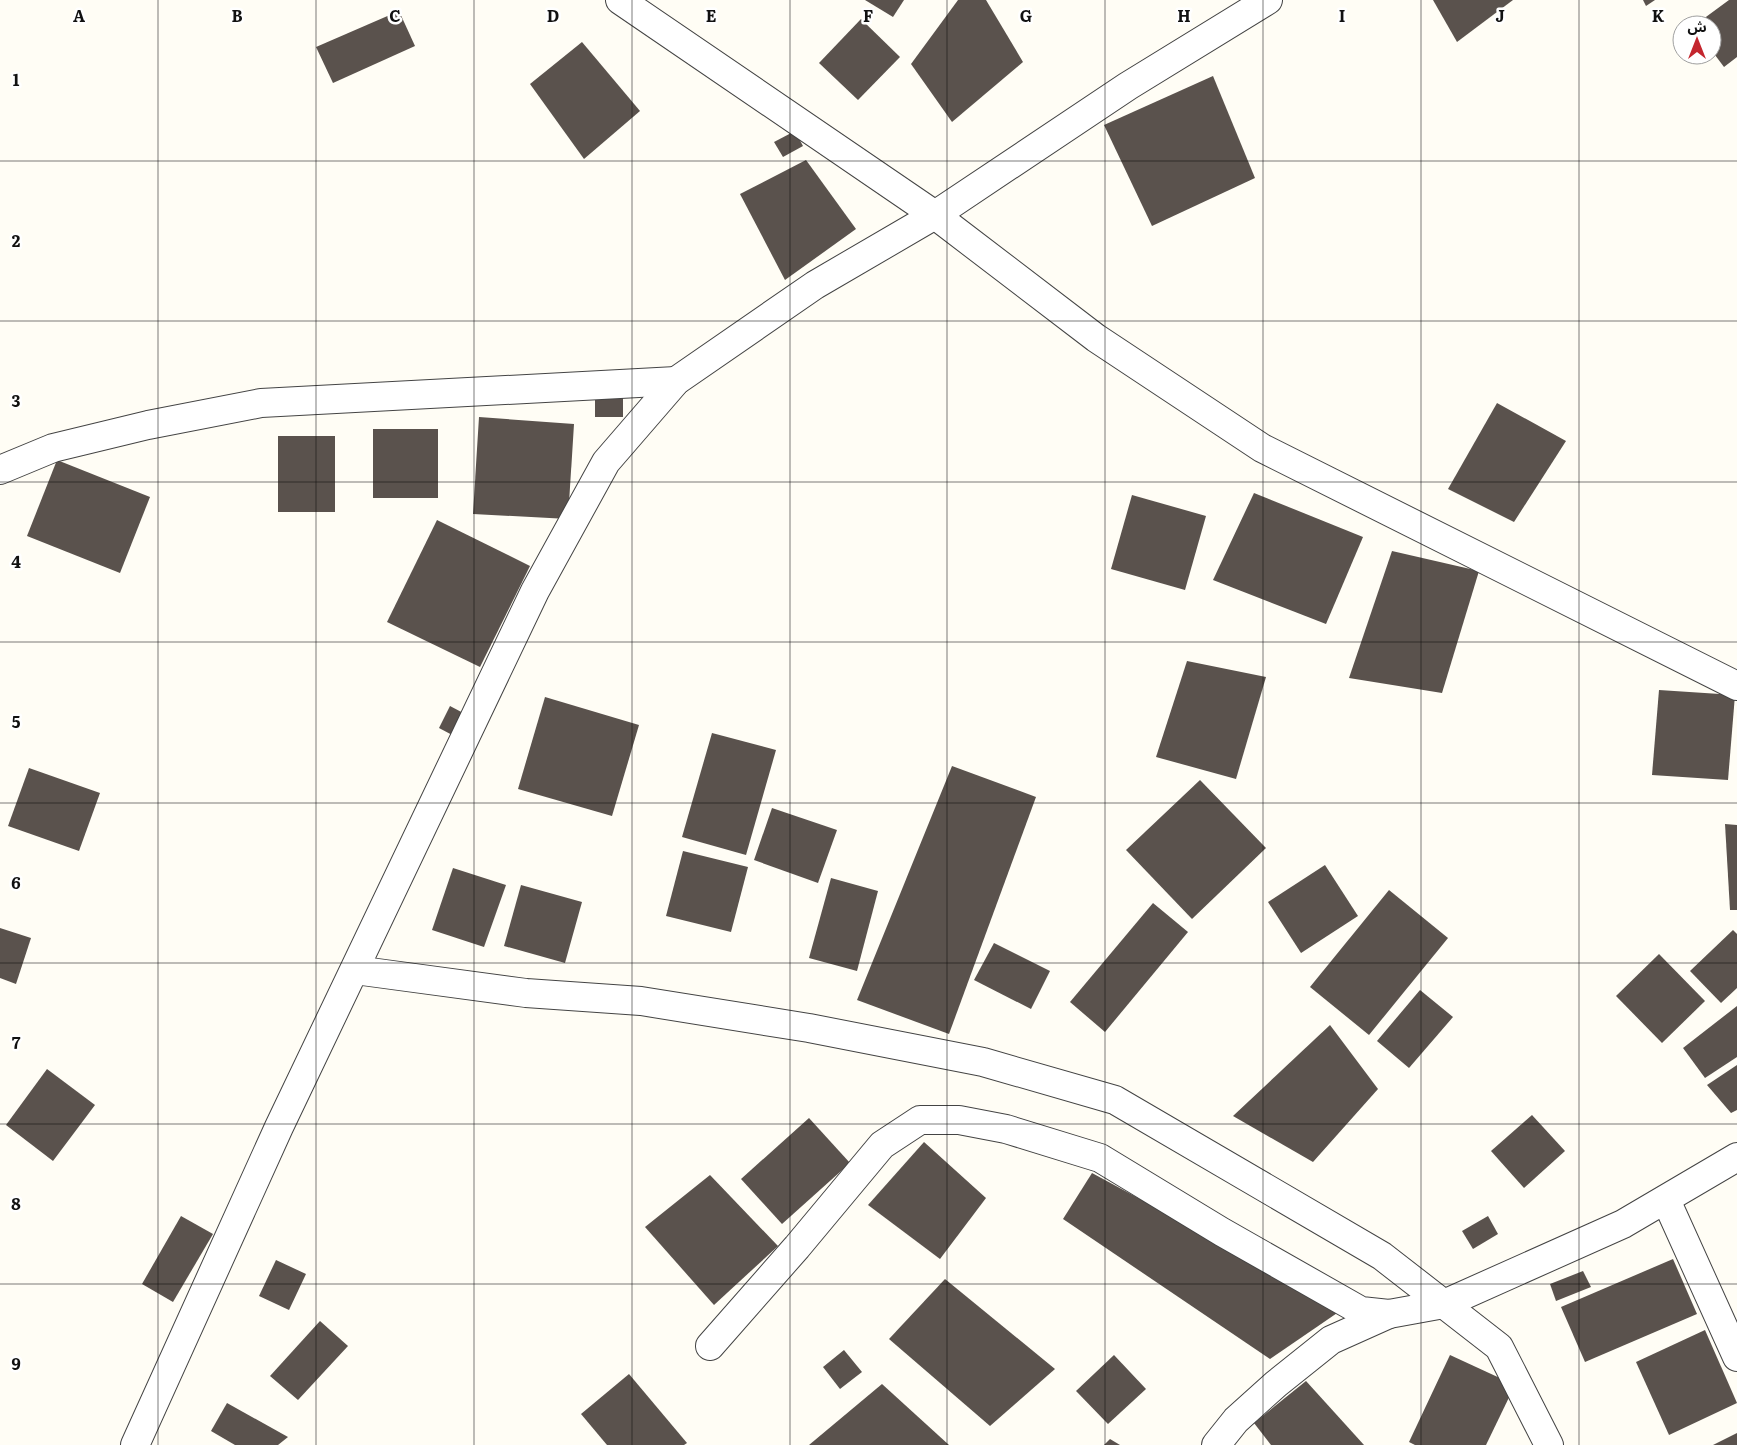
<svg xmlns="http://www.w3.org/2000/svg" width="1737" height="1445" font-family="Literata,'Noto Sans Arabic',serif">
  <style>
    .building { fill: #5a524d }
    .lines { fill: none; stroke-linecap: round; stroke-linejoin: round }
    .minor-casing { stroke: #444; stroke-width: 30 }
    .minor { stroke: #fff; stroke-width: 28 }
    .grid { fill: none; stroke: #111; stroke-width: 1; stroke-opacity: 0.55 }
    .grid-label { font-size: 16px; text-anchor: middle; font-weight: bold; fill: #111; stroke: #fff; stroke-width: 5; stroke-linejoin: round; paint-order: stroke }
  </style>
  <rect width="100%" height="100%" fill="#fffdf5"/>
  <g class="building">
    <path d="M865 0H904L893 17Z"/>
    <path d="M958 0H986L1023 62 952 122 911 64Z"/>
    <path d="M1433 0H1513L1457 42Z"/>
    <path d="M1643 0H1655L1646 6Z"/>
    <path d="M1729 0H1737V57L1724 67 1712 51V25H1695Z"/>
    <path d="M399 11 415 46 333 83 316 47Z"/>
    <path d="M861 19 900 57 858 100 819 63Z"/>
    <path d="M582 42 640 111 584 159 530 84Z"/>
    <path d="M1213 76 1255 178 1152 226 1104 125Z"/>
    <path d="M795 131 803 146 783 157 774 142Z"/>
    <path d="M806 160 856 229 785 280 740 194Z"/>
    <rect x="595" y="396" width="28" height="21"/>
    <path d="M1497 403 1566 441 1514 522 1448 489Z"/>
    <path d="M479 417 574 424 568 519 473 514Z"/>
    <rect x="373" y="429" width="65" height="69"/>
    <rect x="278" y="436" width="57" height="76"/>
    <path d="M57 460 150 497 120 573 27 536Z"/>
    <path d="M1254 493 1363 537 1326 624 1213 580Z"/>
    <path d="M1132 495 1206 516 1185 590 1111 569Z"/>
    <path d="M437 520 530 566 480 667 387 622Z"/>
    <path d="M1392 551 1479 571 1442 693 1349 678Z"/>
    <path d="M1187 661 1266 677 1236 779 1156 757Z"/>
    <path d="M1659 690 1735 695 1728 780 1652 775Z"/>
    <path d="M545 697 639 725 612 816 518 789Z"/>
    <path d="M450 706 467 715 456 737 439 728Z"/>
    <path d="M712 733 776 750 746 855 682 837Z"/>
    <path d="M952 766 1036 797 949 1034 857 1000Z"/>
    <path d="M29 768 100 793 79 851 8 826Z"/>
    <path d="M1200 780 1266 848 1192 919 1126 850Z"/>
    <path d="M772 808 837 830 818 883 754 860Z"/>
    <path d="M1725 824 1737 825V910H1730Z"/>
    <path d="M683 851 748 867 731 932 666 916Z"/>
    <path d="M1325 865 1358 916 1301 953 1268 902Z"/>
    <path d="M453 868 506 885 484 947 432 930Z"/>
    <path d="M831 878 878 891 857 971 809 958Z"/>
    <path d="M521 885 582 902 565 963 504 946Z"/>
    <path d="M1389 890 1448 938 1369 1035 1310 987Z"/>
    <path d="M1153 903 1188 932 1105 1032 1070 1002Z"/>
    <path d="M0 928 31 938 16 984 0 978Z"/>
    <path d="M1733 930 1737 934V988L1721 1003 1690 971Z"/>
    <path d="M994 943 1050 971 1031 1009 974 980Z"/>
    <path d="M1659 954 1705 1001 1662 1043 1616 996Z"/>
    <path d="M1420 990 1453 1017 1409 1068 1377 1041Z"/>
    <path d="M1737 1006V1057L1705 1078 1683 1048Z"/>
    <path d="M1330 1025 1378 1089 1313 1162 1233 1116Z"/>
    <path d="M1737 1065V1110L1731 1113 1707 1085Z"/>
    <path d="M47 1069 95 1105 53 1161 6 1125Z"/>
    <path d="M1532 1115 1565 1151 1524 1188 1491 1151Z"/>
    <path d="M809 1118 850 1163 782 1224 741 1179Z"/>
    <path d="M924 1142 986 1198 940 1259 868 1205Z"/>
    <path d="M1092 1173 1343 1309 1270 1359 1063 1219Z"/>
    <path d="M710 1175 778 1246 714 1305 645 1227Z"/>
    <path d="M181 1216 213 1234 173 1302 142 1284Z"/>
    <path d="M1488 1216 1498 1234 1473 1249 1462 1231Z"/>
    <path d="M1673 1259 1697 1314 1585 1362 1561 1307Z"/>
    <path d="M276 1260 306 1274 289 1310 259 1296Z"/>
    <path d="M1583 1271 1591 1287 1556 1301 1550 1284Z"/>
    <path d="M945 1279 1055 1369 990 1426 889 1339Z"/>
    <path d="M320 1321 348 1346 298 1400 270 1376Z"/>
    <path d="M1705 1330 1737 1403 1669 1435 1636 1362Z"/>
    <path d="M844 1350 862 1372 840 1389 823 1367Z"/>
    <path d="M1114 1355 1146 1389 1108 1424 1076 1391Z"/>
    <path d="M1450 1355 1515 1385 1486 1445H1415L1409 1442Z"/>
    <path d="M629 1374 687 1443 684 1445H607L581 1414Z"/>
    <path d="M1306 1381 1364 1445H1271L1254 1423Z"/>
    <path d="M882 1384 949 1445H809Z"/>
    <path d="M227 1403 288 1437 278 1445H235L211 1431Z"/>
    <path d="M1737 1433V1445H1713Z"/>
    <path d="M1110 1439 1120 1445H1104Z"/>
  </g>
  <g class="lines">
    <g class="minor-casing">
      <g id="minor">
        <path d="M620 0 935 215 1096 338 1262 448 1737 686"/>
        <path d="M0 470 53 448 148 425 261 403 676 381"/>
        <path d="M355 970 526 993 641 1001 809 1028 983 1062 1115 1100 1382 1256 1499 1347 1549 1445"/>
        <path d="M1666 1200 1737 1357"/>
        <path d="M710 1346 797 1247 882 1145 920 1120H959L1006 1129 1100 1158 1222 1232 1361 1311 1389 1314 1444 1304 1623 1224 1737 1157"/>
        <path d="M135 1445 279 1127 535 591 606 462 676 381 815 285 935 215 1128 86 1268 0"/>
        <path d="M1216 1445 1236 1420 1276 1384 1331 1340 1389 1314"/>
      </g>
    </g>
    <use href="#minor" class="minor"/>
  </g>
  <path class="grid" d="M158 0V1445M316 0V1445M474 0V1445M632 0V1445M790 0V1445M947 0V1445M1105 0V1445M1263 0V1445M1421 0V1445M1579 0V1445M0 161H1737M0 321H1737M0 482H1737M0 642H1737M0 803H1737M0 963H1737M0 1124H1737M0 1284H1737"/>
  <g class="grid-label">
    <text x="79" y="22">A</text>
    <text x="237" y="22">B</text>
    <text x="395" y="22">C</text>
    <text x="553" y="22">D</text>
    <text x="711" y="22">E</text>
    <text x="868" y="22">F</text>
    <text x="1026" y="22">G</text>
    <text x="1184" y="22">H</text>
    <text x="1342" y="22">I</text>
    <text x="1500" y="22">J</text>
    <text x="1658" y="22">K</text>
    <text x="16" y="86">1</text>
    <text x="16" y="247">2</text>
    <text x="16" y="407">3</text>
    <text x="16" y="568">4</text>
    <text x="16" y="728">5</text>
    <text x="16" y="889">6</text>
    <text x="16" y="1049">7</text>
    <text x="16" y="1210">8</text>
    <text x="16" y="1370">9</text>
  </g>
  <g transform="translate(1697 40)"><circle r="24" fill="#ffffff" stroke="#a0a0a0"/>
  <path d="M0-4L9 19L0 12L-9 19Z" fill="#c4262e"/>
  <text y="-8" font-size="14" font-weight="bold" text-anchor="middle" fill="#111111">ش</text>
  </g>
</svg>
